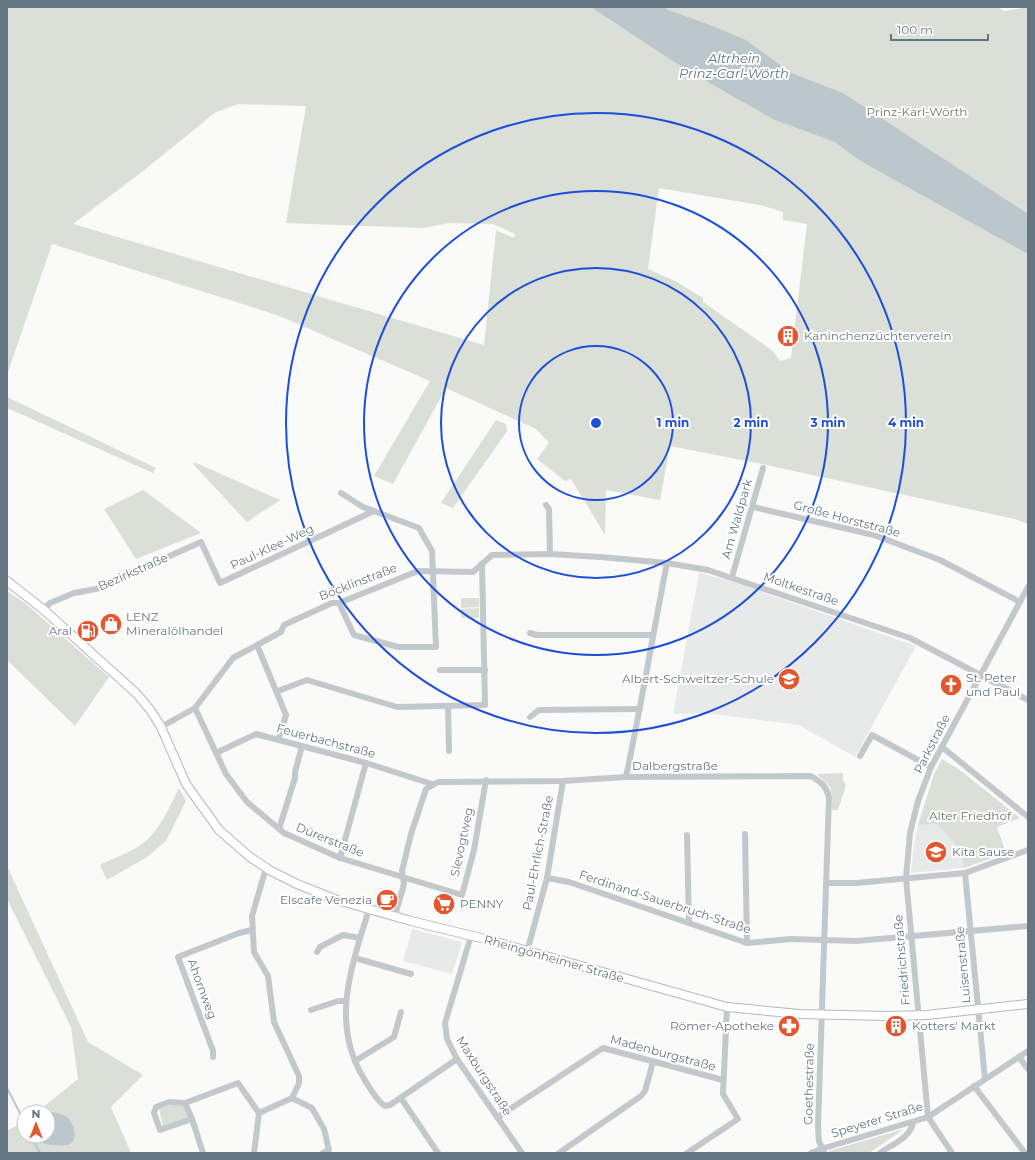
<svg xmlns="http://www.w3.org/2000/svg" width="1035" height="1160" font-family="Montserrat,sans-serif">
  <style>
    .built { fill: #e8e9e9 }
    .green { fill: #dadfd7; fill-rule: evenodd }
    .water { fill: #bbc7cb }
    .lines { fill: none; stroke-linecap: round; stroke-linejoin: round }
    .stream { stroke: #bbc7cb; stroke-width: 2 }
    .secondary-casing { stroke: #b3babf; stroke-width: 10 }
    .street { stroke: #c3c8cc; stroke-width: 6 }
    .secondary { stroke: #fff; stroke-width: 8 }
    .ring { fill: none; stroke: #1d4ed8; stroke-width: 2 }
    .labels { text-anchor: middle; stroke-width: 4; stroke-linejoin: round; paint-order: stroke }
    .park-label { font-size: 12px; fill: #687a64; stroke: #fff }
    .poi-label { font-size: 12px; fill: #657683; stroke: #fff; text-anchor: start }
    .street-label { font-size: 12px; fill: #657683; stroke: #fff }
    .water-label { font-size: 13px; font-style: italic; fill: #60757c; stroke: #fff }
    .centre { fill: #1d4ed8; stroke: #fff; stroke-width: 2 }
    .ring-label { font-size: 12px; text-anchor: middle; font-weight: bold; fill: #1d4ed8; stroke: #fff; stroke-width: 4; stroke-linejoin: round; paint-order: stroke }
  </style>
  <rect width="100%" height="100%" fill="#fafaf8"/>
  <g class="built">
    <path d="M699 573 731 581 916 646 855 757 799 725 705 713 673 714Z"/>
    <path d="M936 824 952 839 964 860V868L911 873 914 844 918 825Z"/>
    <path d="M412 929 462 942 452 974 403 961Z"/>
  </g>
  <g class="green">
    <path d="M7 7H998L1004 11 1028 7V524L1015 519 762 464 670 446 660 500 606 490 605 535 571 479 565 481 537 459 549 443 536 429 446 388 393 484 374 476 430 381 277 315 52 244 7 375ZM239 104 306 106 286 223 423 228 449 223 493 224 515 234 514 238 496 230 484 345 73 224 138 175 216 112ZM659 188 760 205 783 212V220L807 224 791 358 780 361 773 351 703 302V298L677 282 648 269Z"/>
    <path d="M7 397 156 468 153 473 7 408Z"/>
    <path d="M496 420 506 424 507 431 453 508 441 503Z"/>
    <path d="M194 462 280 500 247 522 193 464Z"/>
    <path d="M143 490 201 533 136 559 104 509Z"/>
    <path d="M8 592 25 603 109 677 75 726 7 660V594Z"/>
    <path d="M461 598H479V607L461 608Z"/>
    <path d="M479 608V618H461V609Z"/>
    <path d="M942 759 960 770 1020 818 997 827 1006 853 964 868C963 849 949 836 936 824L918 825 934 774Z"/>
    <path d="M843 773V780L846 785 838 810H832V796L830 787 817 774Z"/>
    <path d="M179 788 186 801 166 841 147 857 107 880 100 865C113 858 130 853 142 844 160 830 169 808 179 788Z"/>
    <path d="M7 866 88 1042 143 1075 111 1107 131 1153H7V1130L24 1123V1136H37L40 1141 66 1146 48 1112H37L78 1079 71 1027 7 899Z"/>
    <path d="M174 1104H186L190 1118 163 1126 159 1109Z"/>
    <path d="M904 1129 869 1153H830L829 1151Z"/>
  </g>
  <g class="water">
    <path d="M591 7H664L668 10 710 25 746 40 791 73 843 93 1028 214V254L859 160 835 142 775 120 734 97 676 63Z"/>
    <path d="M46 1112C52 1112 62 1113 67 1117 73 1122 79 1139 70 1144 66 1147 58 1145 52 1145 45 1145 41 1142 37 1136H48V1112Z"/>
  </g>
  <g class="lines">
    <g class="stream">
      <path d="M7 1088 24 1121"/>
      <path d="M31 1136 40 1153"/>
    </g>
    <g class="secondary-casing">
      <path id="secondary" d="M7 581 44 610 137 694 151 711 161 727 186 784 219 830 250 857 271 871 297 884 337 900 411 921 489 940 727 1007 799 1014 887 1016 927 1015 1028 1004"/>
    </g>
    <g class="street">
      <path d="M341 493 363 507 374 511"/>
      <path d="M546 505 549 509 550 554"/>
      <path d="M753 507 874 535 940 560 1020 602"/>
      <path d="M732 577 763 468"/>
      <path d="M44 610 50 603 74 593 96 589 201 542 220 583 374 511 419 528 432 551 436 647H398L354 635 339 603"/>
      <path d="M530 633 537 635H653"/>
      <path d="M257 645 286 715 278 740"/>
      <path d="M440 670H485"/>
      <path d="M278 691 307 680 397 707 485 705 482 564"/>
      <path d="M448 706 449 751"/>
      <path d="M195 708 226 774 247 802 284 833 340 858 462 895 474 850 486 780"/>
      <path d="M530 717 539 710 640 709"/>
      <path d="M161 727 195 708 233 658 281 632 284 625 332 603H339L418 571 473 572 492 555 550 554 600 557 667 563 708 570 910 638 1028 700"/>
      <path d="M942 747 1028 817"/>
      <path d="M216 753 256 734 366 763 432 784"/>
      <path d="M860 756 872 735 931 767"/>
      <path d="M626 777C641 706 653 634 667 563"/>
      <path d="M279 829 295 778V772L302 746"/>
      <path d="M745 834 747 943"/>
      <path d="M687 835 689 923"/>
      <path d="M340 858 366 763"/>
      <path d="M965 873 985 1079"/>
      <path d="M547 878 569 882 747 943 791 939 856 941 1028 926"/>
      <path d="M827 883H856L965 873 1028 850"/>
      <path d="M369 909C352 966 330 1021 363 1077 369 1087 376 1100 385 1106L390 1105 457 1059"/>
      <path d="M395 916 404 884 402 871 411 834 426 789 438 782 563 781 626 777 811 776C821 782 826 786 829 797L818 1127 819 1141 824 1153"/>
      <path d="M471 936 445 1023 447 1039 457 1059 522 1153"/>
      <path d="M317 952 320 947 343 935 360 938"/>
      <path d="M527 952 547 878 563 781"/>
      <path d="M355 958 411 974"/>
      <path d="M311 1010 338 1001H345"/>
      <path d="M213 1057V1051L178 957 239 933 252 930"/>
      <path d="M1019 1057 1028 1069"/>
      <path d="M355 1061 394 1037 401 1012"/>
      <path d="M974 1086 1025 1153"/>
      <path d="M292 1098 312 1108 324 1129 329 1150 323 1153"/>
      <path d="M401 1098 438 1153"/>
      <path d="M185 1103 192 1119 160 1130 154 1113 156 1107 169 1102 185 1103 238 1083 259 1113"/>
      <path d="M498 1117 603 1048 723 1080"/>
      <path d="M192 1119 203 1153"/>
      <path d="M254 1153 259 1113 292 1098 299 1083V1076L274 1022 268 976 254 952 252 916 266 868"/>
      <path d="M559 1153 641 1096 645 1091 653 1062"/>
      <path d="M687 1153 738 1119 723 1094 727 1007"/>
      <path d="M811 1153 821 1149 928 1117 1028 1051"/>
      <path d="M880 1153C891 1145 911 1137 913 1123"/>
      <path d="M952 1153 928 1117 906 878 910 833 918 801 931 767 1028 587"/>
    </g>
    <use href="#secondary" class="secondary"/>
  </g>
  <g class="ring">
    <circle cx="596" cy="423" r="77"/>
    <circle cx="596" cy="423" r="155"/>
    <circle cx="596" cy="423" r="232"/>
    <circle cx="596" cy="423" r="310"/>
  </g>
  <defs>
    <g id="building-disc" transform="scale(1.15)"><circle r="9.5" fill="#e4572e" stroke="#fff"/><path d="M-4-6H4V6H1V3H-1V6H-4ZM-2.5-4.3h1.7v1.8h-1.7ZM.8-4.3h1.7v1.8H.8ZM-2.5-1h1.7V.8h-1.7ZM.8-1h1.7V.8H.8Z" fill="#fff"/></g>
    <g id="shop-disc" transform="scale(1.15)"><circle r="9.5" fill="#e4572e" stroke="#fff"/><path d="M-5-2.5h2.3a2.7 3.5 0 0 1 5.4 0H5L5.5 6h-11ZM-1.5-2.5h3a1.5 2.3 0 0 0-3 0Z" fill="#fff"/></g>
    <g id="fuel-disc" transform="scale(1.15)"><circle r="9.5" fill="#e4572e" stroke="#fff"/><path d="M-5.5-6h7V0h2V4h1.3V-2.5L3-4.5l.8-.8L6-3V5H2.5V1h-1V6h-7ZM-4.2-4.7v3.2H.2V-4.7Z" fill="#fff"/></g>
    <g id="school-disc" transform="scale(1.15)"><circle r="9.5" fill="#e4572e" stroke="#fff"/><path d="M0-5L7-2L0 1L-7-2ZM-4 1L0 2.5L4 1V4Q0 6-4 4Z" fill="#fff"/></g>
    <g id="church-disc" transform="scale(1.15)"><circle r="9.5" fill="#e4572e" stroke="#fff"/><path d="M-1.2-6h2.4v3.5h3.3v2.4h-3.3V6h-2.4V-.1h-3.3v-2.4h3.3Z" fill="#fff"/></g>
    <g id="cafe-disc" transform="scale(1.15)"><circle r="9.5" fill="#e4572e" stroke="#fff"/><path d="M-5.5-4.5H6V0H3Q3 3.5 0 3.5H-2.5Q-5.5 3.5-5.5 0ZM3-3.2v2h1.7v-2ZM-6 4.5H4V6H-6Z" fill="#fff"/></g>
    <g id="supermarket-disc" transform="scale(1.15)"><circle r="9.5" fill="#e4572e" stroke="#fff"/><path d="M-6-5.5h2.5l.6 2H6L4.5 2H-2.5L-4.4-4H-6ZM-1.5 3.2a1.3 1.3 0 1 0 .1 0ZM3 3.2a1.3 1.3 0 1 0 .1 0Z" fill="#fff"/></g>
    <g id="pharmacy-disc" transform="scale(1.15)"><circle r="9.5" fill="#e4572e" stroke="#fff"/><path d="M-2-6h4v4h4v4h-4v4h-4v-4h-4v-4h4Z" fill="#fff"/></g>
  </defs>
  <g fill-rule="evenodd">
    <use href="#building-disc" x="788" y="336"/>
    <use href="#shop-disc" x="111" y="624"/>
    <use href="#fuel-disc" x="88" y="631"/>
    <use href="#school-disc" x="789" y="679"/>
    <use href="#church-disc" x="951" y="685"/>
    <use href="#school-disc" x="936" y="852"/>
    <use href="#cafe-disc" x="387" y="900"/>
    <use href="#supermarket-disc" x="444" y="904"/>
    <use href="#pharmacy-disc" x="789" y="1026"/>
    <use href="#building-disc" x="896" y="1026"/>
  </g>
  <g class="labels">
    <g class="park-label">
      <text x="917" y="116">Prinz-Karl-Wörth</text>
      <text x="970" y="820">Alter Friedhof</text>
    </g>
    <g class="poi-label">
      <text x="804" y="340">Kaninchenzüchterverein</text>
      <text x="126" y="621">LENZ<tspan x="126" dy="14">Mineralölhandel</tspan></text>
      <text x="72" y="635" text-anchor="end">Aral</text>
      <text x="966" y="682">St. Peter<tspan x="966" dy="14">und Paul</tspan></text>
      <text x="774" y="683" text-anchor="end">Albert-Schweitzer-Schule</text>
      <text x="952" y="856">Kita Sause</text>
      <text x="372" y="904" text-anchor="end">Eiscafe Venezia</text>
      <text x="460" y="908">PENNY</text>
      <text x="774" y="1030" text-anchor="end">Römer-Apotheke</text>
      <text x="912" y="1030">Kotters' Markt</text>
    </g>
    <g class="street-label">
      <text transform="translate(737 519) rotate(-74)" y="4">Am Waldpark</text>
      <text transform="translate(847 519) rotate(15)" y="4">Große Horststraße</text>
      <text transform="translate(272 547) rotate(-25)" y="4">Paul-Klee-Weg</text>
      <text transform="translate(133 572) rotate(-24)" y="4">Bezirkstraße</text>
      <text transform="translate(358 582) rotate(-21)" y="4">Böcklinstraße</text>
      <text transform="translate(801 589) rotate(19)" y="4">Moltkestraße</text>
      <text transform="translate(326 741) rotate(15)" y="4">Feuerbachstraße</text>
      <text transform="translate(932 744) rotate(-63)" y="4">Parkstraße</text>
      <text x="675" y="770">Dalbergstraße</text>
      <text transform="translate(330 840) rotate(22)" y="4">Dürerstraße</text>
      <text transform="translate(462 842) rotate(-78)" y="4">Slevogtweg</text>
      <text transform="translate(538 853) rotate(-79)" y="4">Paul-Ehrlich-Straße</text>
      <text transform="translate(665 902) rotate(18)" y="4">Ferdinand-Sauerbruch-Straße</text>
      <text transform="translate(554 959) rotate(16)" y="4">Rheingönheimer Straße</text>
      <text transform="translate(902 960) rotate(-95)" y="4">Friedrichstraße</text>
      <text transform="translate(963 965) rotate(-95)" y="4">Luisenstraße</text>
      <text transform="translate(202 989) rotate(70)" y="4">Ahornweg</text>
      <text transform="translate(663 1053) rotate(15)" y="4">Madenburgstraße</text>
      <text transform="translate(484 1076) rotate(57)" y="4">Maxburgstraße</text>
      <text transform="translate(809 1084) rotate(-89)" y="4">Goethestraße</text>
      <text transform="translate(877 1120) rotate(-17)" y="4">Speyerer Straße</text>
    </g>
    <g class="water-label">
      <text x="734" y="63">Altrhein<tspan x="734" dy="15">Prinz-Carl-Wörth</tspan></text>
    </g>
  </g>
  <circle cx="596" cy="423" r="6" class="centre"/>
  <g class="ring-label">
    <text x="673" y="427">1 min</text>
    <text x="751" y="427">2 min</text>
    <text x="828" y="427">3 min</text>
    <text x="906" y="427">4 min</text>
  </g>
  <rect width="1035" height="1160" fill="none" stroke="#657683" stroke-width="16"/>
  <g transform="translate(36 1124)"><circle r="19" fill="#ffffff" stroke="#c1c8cd"/>
  <path d="M0-3L7 15L0 10L-7 15Z" fill="#e4572e"/>
  <text y="-6" font-size="11" font-weight="bold" text-anchor="middle" fill="#657683">N</text>
  </g>
  <path d="M891 34v6h97v-6" fill="none" stroke="#657683" stroke-width="2"/>
  <text x="897" y="34" font-size="12" fill="#657683" stroke="#ffffff" stroke-width="3" paint-order="stroke">100 m</text>
</svg>
